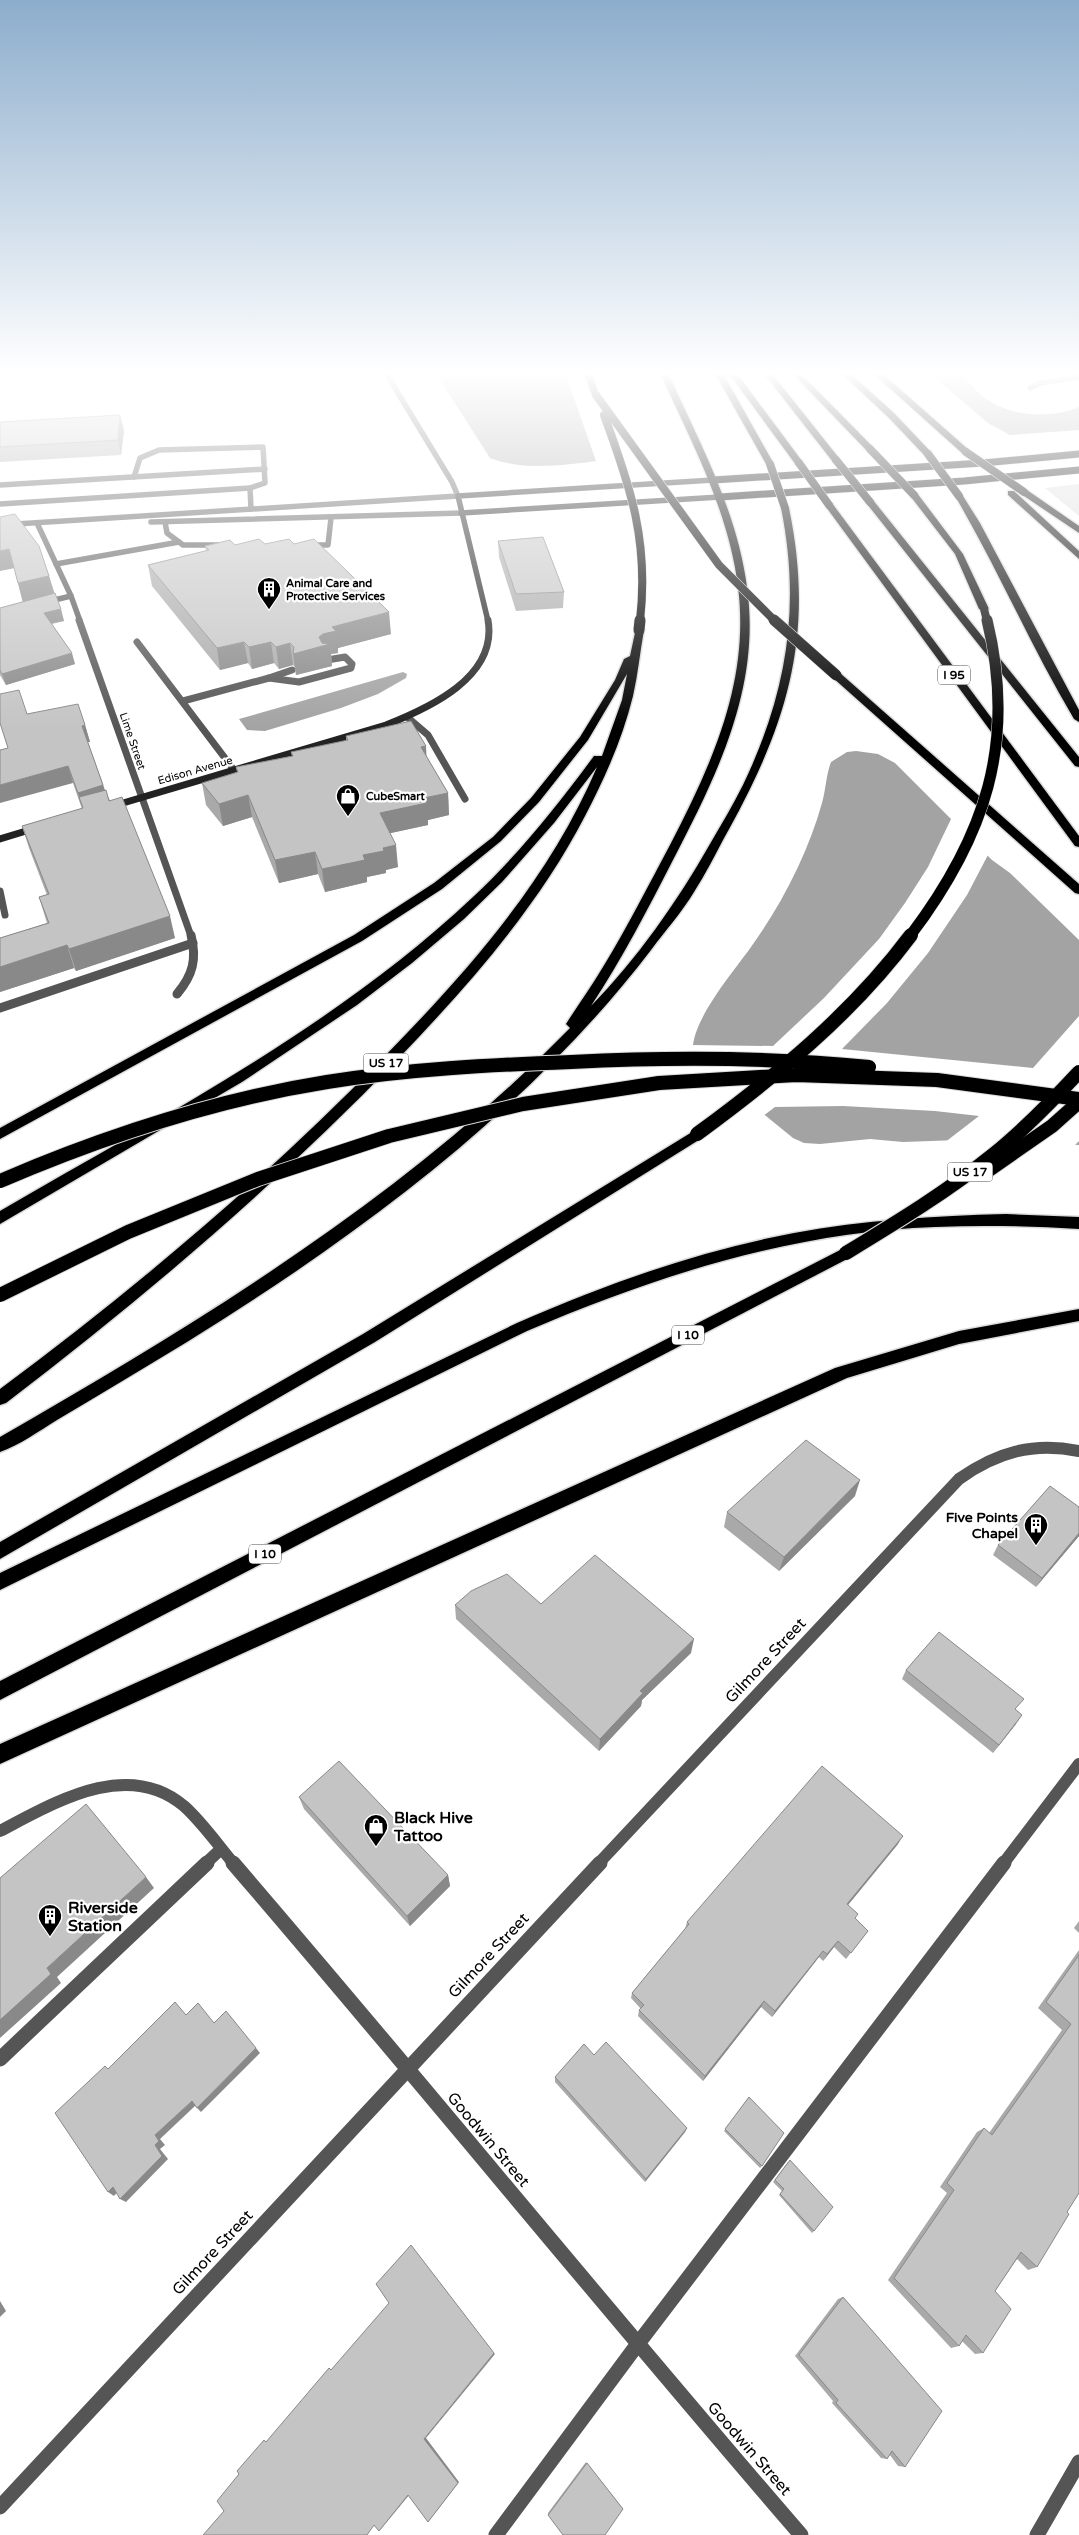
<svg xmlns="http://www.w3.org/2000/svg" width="1079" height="2535" font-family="'Varela Round',sans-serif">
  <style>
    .green { fill: #dcdcdc }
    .water { fill: #a3a3a3 }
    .pier { fill: #fff }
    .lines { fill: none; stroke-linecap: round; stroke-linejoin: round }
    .primary-casing { stroke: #dbdbdb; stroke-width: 8 }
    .motorway-casing { stroke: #dbdbdb; stroke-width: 3 }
    .service-far4 { stroke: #555; stroke-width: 5.5 }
    .service-far3 { stroke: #555; stroke-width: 7 }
    .service-far2 { stroke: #555; stroke-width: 9 }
    .service-far1 { stroke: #555; stroke-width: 12 }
    .service { stroke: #555; stroke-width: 15 }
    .minor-far4 { stroke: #555; stroke-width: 5.5 }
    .minor-far3 { stroke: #555; stroke-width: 7 }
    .minor-far2 { stroke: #555; stroke-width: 9 }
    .minor-far1 { stroke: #555; stroke-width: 12 }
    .minor { stroke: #555; stroke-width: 15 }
    .tertiary { stroke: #555; stroke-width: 5.5 }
    .secondary-far1 { stroke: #222; stroke-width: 5.5 }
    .secondary { stroke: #222; stroke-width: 7 }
    .primary { stroke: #000; stroke-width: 7 }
    .motorway { fill: #000; fill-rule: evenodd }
    .motorway-bridge-far2-casing { stroke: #dbdbdb; stroke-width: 9; stroke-linecap: butt }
    .motorway-bridge-far1-casing { stroke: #dbdbdb; stroke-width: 12; stroke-linecap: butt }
    .motorway-bridge-casing { stroke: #dbdbdb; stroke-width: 16; stroke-linecap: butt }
    .motorway-bridge-far2 { stroke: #000; stroke-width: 8 }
    .motorway-bridge-far1 { stroke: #000; stroke-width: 11 }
    .motorway-bridge { stroke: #000; stroke-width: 14 }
    .wall { fill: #a9a9a9 }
    .shaded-wall { fill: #898989 }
    .building { fill: #c4c4c4; stroke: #898989 }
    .labels { text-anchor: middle; stroke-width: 4.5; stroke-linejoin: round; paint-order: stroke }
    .far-poi-label { font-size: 11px; font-weight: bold; fill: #000; stroke: #fff; text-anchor: start }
    .far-street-label { font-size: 11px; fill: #000; stroke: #fff }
    .shield { fill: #fff; stroke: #4c4c4c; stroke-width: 1 }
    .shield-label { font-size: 12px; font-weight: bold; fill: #000 }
    .poi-label { font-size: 14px; font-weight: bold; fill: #000; stroke: #fff; text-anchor: end }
    .near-street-label { font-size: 16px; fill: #000; stroke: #fff }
    .near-poi-label { font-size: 16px; font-weight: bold; fill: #000; stroke: #fff; text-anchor: start }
  </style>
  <rect width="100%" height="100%" fill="#fff"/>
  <path class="green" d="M1079 484V516L1045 488Z"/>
  <g class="water">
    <path d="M437 375H591L598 461C563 465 524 471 490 458Z"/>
    <path d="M932 375H963C970 383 976 392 985 398 1010 417 1051 419 1079 407V430L1010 435 988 423Z"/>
    <path d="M403 672 407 674 406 678 378 694 341 708 265 731 247 730 239 719Z"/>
    <path d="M856 751 878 754 895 763 992 860 1010 873 1079 940V1145L959 1140 903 1142 870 1139 820 1144 804 1143 793 1138 760 1111 693 1052C690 1022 734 971 751 947 782 904 808 853 822 803 826 789 826 775 831 762L847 752Z"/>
  </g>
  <g class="pier">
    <path d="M566 375H593L622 444 621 453 612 459 597 464Z"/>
    <path d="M952 817 989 853 967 895 928 953 887 1003 842 1049 1033 1068 1079 1016V1141L1073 1147 995 1143H944L979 1116 935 1111 843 1106 775 1107 763 1116 715 1088 703 1077 695 1064 690 1045 773 1046 824 998 879 939 905 903 928 867Z"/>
  </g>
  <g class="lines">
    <g class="primary-casing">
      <g id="primary">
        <path d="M713 480 983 463 1079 454"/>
        <path d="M720 497 964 481 1079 470"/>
      </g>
    </g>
    <g class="motorway-casing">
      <g id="motorway">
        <path d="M585 375H593L599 397 592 395Z"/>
        <path d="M661 375H669C700 443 737 511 747 587 761 686 718 773 674 858 648 909 622 959 591 1006 637 959 677 902 710 844 721 825 733 805 743 785 787 693 801 607 781 508L785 505 789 508C816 638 786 728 723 840 714 857 705 875 694 892 682 912 665 931 651 950 528 1111 358 1236 187 1342 144 1368 101 1394 57 1420 39 1431 20 1445 0 1452V1437C204 1319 404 1198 570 1028L566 1024C578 1005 591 987 603 967 627 928 648 886 670 845 712 764 750 681 738 587 729 512 692 443 661 375Z"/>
        <path d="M716 375H724L774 464 773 466 766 464Z"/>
        <path d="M730 375H738L802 461V465H796Z"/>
        <path d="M765 375H773L839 458V462H833Z"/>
        <path d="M794 375H802L873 447V451H867Z"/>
        <path d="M843 375H852L894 413 931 452V456H925L888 417Z"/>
        <path d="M875 375H884L969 450V454H963Z"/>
        <path d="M1021 490H1027L1079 526V533L1021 494Z"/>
        <path d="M1008 491H1014L1079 551V559L1008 495Z"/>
        <path d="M911 493H917L963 554 989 609 987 611 979 609 955 554 911 497Z"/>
        <path d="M959 493 963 496 980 523 1079 710V722L1074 719C1031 647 998 569 955 496Z"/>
        <path d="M867 500H873L1079 757V767L1075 766 867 504Z"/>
        <path d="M829 502 832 503 1079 836V847L1075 846 826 507V503Z"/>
        <path d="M636 628 644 630C640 652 638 674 633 696 623 737 605 778 585 816 538 907 468 986 397 1060 276 1185 144 1298 6 1403L0 1405V1389C136 1288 265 1179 383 1058 468 971 549 880 597 767L554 823 502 882 464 919 412 963 357 1005 242 1082 0 1224V1211C163 1116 335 1027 473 897 519 854 557 806 594 756H602L622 700 627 674 588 740 539 802 501 841 442 889 362 941 0 1139V1128L354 935 434 883 493 837 531 798 580 737 615 680 624 659 630 656Z"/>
        <path d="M832 673H840L1079 884V894L1075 893 832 677Z"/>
        <path d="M697 1129 702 1130 704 1134 702 1138 375 1342 0 1559V1542L363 1334Z"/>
        <path d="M1006 1214 1079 1217V1229C1031 1226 983 1225 935 1227 793 1232 658 1275 527 1331L0 1590V1573L517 1323C606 1284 698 1251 794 1233 864 1220 934 1216 1006 1214Z"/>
        <path d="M846 1247 851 1249 853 1253 851 1257 0 1700V1681Z"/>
        <path d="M1079 1309V1321L959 1344 847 1378 0 1764V1744L835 1368 959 1331Z"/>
      </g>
    </g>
    <g class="service-far4">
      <path d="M0 485 265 469"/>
      <path d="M250 488 251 509"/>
      <path d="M0 504 250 488 265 483 263 447 159 450 140 458 134 477"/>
      <path d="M165 522 167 533 183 545H221"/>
      <path d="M306 545H328L331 518"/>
      <path d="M56 564 179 542"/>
    </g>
    <g class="service-far3">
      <path d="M137 642 234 770"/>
      <path d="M269 678 292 670"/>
      <path d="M183 701 269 678 299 682 351 668 352 664 345 657 327 660"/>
      <path d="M407 717 428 735 465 799"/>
      <path d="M0 891 5 915"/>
    </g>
    <path class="service-far2" d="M0 1008 193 943"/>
    <g class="service-far1">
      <path d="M205 1864 221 1849"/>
      <path d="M1003 1864 1079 1764"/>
    </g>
    <g class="service">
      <path d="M0 2059 207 1863"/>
      <path d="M496 2535 637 2345 1004 1863"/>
    </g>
    <g class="minor-far4">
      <path d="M387 375 452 482 458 496"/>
      <path d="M1030 388 1040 383 1079 377"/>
      <path d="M37 523 71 596 80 621"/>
      <path d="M46 602 71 596"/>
    </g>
    <path class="minor-far3" d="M79 620 191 936"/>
    <path class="minor-far2" d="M177 994C193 975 197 959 191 935"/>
    <g class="minor-far1">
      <path d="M0 1831C54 1803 127 1758 184 1806 202 1822 218 1845 234 1864"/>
      <path d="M598 1864 959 1479C997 1452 1033 1442 1079 1451"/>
    </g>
    <g class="minor">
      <path d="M233 1863C424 2085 609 2313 801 2535"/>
      <path d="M0 2507 600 1863"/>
      <path d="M1037 2535 1079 2462"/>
    </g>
    <g class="tertiary">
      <path d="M151 522 461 513"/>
      <path d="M0 525 458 496"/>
    </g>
    <g class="secondary-far1">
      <path d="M461 513 720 497"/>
      <path d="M488 621 458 496 713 480"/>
    </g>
    <g class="secondary">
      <path d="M113 806 386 725C429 708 498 677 488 620"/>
      <path d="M0 839 36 828"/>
    </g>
    <use href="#primary" class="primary"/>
    <use href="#motorway" class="motorway"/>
    <g class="motorway-bridge-far2-casing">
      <g id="motorway-bridge-far2">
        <path d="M596 395 719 565 775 621"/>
        <path d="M604 415C631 488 649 542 640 621"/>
        <path d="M870 449 914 495"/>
        <path d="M966 452 1024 492"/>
        <path d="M928 454 959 496"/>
        <path d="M836 460 870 502"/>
        <path d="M799 463 829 505"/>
        <path d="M770 464 785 508"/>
        <path d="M984 609 987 621"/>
      </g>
    </g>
    <g class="motorway-bridge-far1-casing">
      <g id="motorway-bridge-far1">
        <path d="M774 620 836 675"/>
        <path d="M639 630 640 620"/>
        <path d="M910 936C985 837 1017 743 987 620"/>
      </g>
    </g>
    <g class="motorway-bridge-casing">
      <g id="motorway-bridge">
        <path d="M697 1134C776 1076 852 1014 911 935"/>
        <path d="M986 1172 1052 1126 1079 1102"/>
        <path d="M0 1181C105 1136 214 1100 327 1082 408 1069 490 1065 571 1062 671 1057 770 1057 869 1067"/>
        <path d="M846 1253C897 1222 948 1191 994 1154 1025 1129 1052 1101 1079 1072"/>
        <path d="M0 1295 128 1232 258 1179 389 1136 523 1104 659 1083 796 1075 937 1080 1079 1099"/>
      </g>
    </g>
    <use href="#motorway-bridge-far2" class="motorway-bridge-far2"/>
    <use href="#motorway-bridge-far1" class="motorway-bridge-far1"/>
    <use href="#motorway-bridge" class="motorway-bridge"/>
  </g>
  <g class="wall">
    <path d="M0 422 124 430 121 455 0 462Z"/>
    <path d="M0 517 49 576 54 593 64 621 52 624 75 664 6 685 0 675V608L23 602Z"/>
    <path d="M498 541 564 592 563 608 516 611 499 557Z"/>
    <path d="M265 544 391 634 338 648V653L331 654 332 666 296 675 295 667 293 665 279 669 274 663 252 669 248 663 220 670 152 586 148 565 206 551 205 546Z"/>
    <path d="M27 714 85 725 90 742H88L105 790 175 938 76 971 74 968 0 992V938L47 923 39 897 47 895 29 848 22 826 82 809 73 783 8 748Z"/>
    <path d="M346 736 426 746V756L448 793 449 815 428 820V825L390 833 398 867 386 870V873L367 877V882L325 892 318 874 279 883 252 817 223 826 206 805 202 783 237 772 236 767 292 756 291 752 346 741Z"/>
    <path d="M855 1496 779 1571 724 1527 727 1512Z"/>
    <path d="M1079 1507V1536L1036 1587 993 1555 998 1545Z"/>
    <path d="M541 1604 691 1653 642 1700 641 1706 599 1751 456 1619 455 1605Z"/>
    <path d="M906 1670 1016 1710V1724L993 1753 902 1679Z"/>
    <path d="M299 1797 448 1875 450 1886 410 1926 304 1809Z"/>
    <path d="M898 1844 848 1905 855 1918 868 1931 846 1959 834 1947 823 1961 819 1957 772 2017 761 2007 703 2081 638 2016 639 2010 641 2009 631 1998 632 1993 685 1929 687 1922Z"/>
    <path d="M1079 1921V1933L1074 1928Z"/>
    <path d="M1079 1950V2193L1067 2212 1037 2267 1028 2270 1017 2259 995 2291 983 2353 975 2354 962 2341 959 2346 951 2348 888 2280 947 2193 940 2187 977 2132 984 2128 989 2133 1062 2030 1038 2008Z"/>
    <path d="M594 2055 687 2128 685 2132 645 2182 555 2082V2077Z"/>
    <path d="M749 2097 762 2166 760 2168 724 2131Z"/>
    <path d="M788 2162 814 2231 812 2233 779 2195 782 2191 773 2182Z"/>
    <path d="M843 2297 905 2467 898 2466 890 2455 887 2459 881 2458 832 2403 833 2401 795 2356 838 2299Z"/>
    <path d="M586 2462 623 2509 548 2515V2513Z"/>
  </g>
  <g class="shaded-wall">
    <path d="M120 415 124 430 121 455 118 440Z"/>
    <path d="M9 549 15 568 0 571V551Z"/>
    <path d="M49 576 55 595 23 603 18 583Z"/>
    <path d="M61 609 64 621 47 624 44 613Z"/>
    <path d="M389 612 391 634 338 648V653L331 654 332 666 296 675 293 654 319 637 323 634 332 627Z"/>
    <path d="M244 642 248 663 220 670 217 648Z"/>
    <path d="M271 642 274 663 252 669 249 647Z"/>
    <path d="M290 643 293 665 279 669 276 647Z"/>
    <path d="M72 653 75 664 6 685 2 674Z"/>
    <path d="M85 725 90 742H87L82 726Z"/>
    <path d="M426 746 427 767 421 747Z"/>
    <path d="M68 766 73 783 0 803V785Z"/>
    <path d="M103 785 108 802 79 797 82 809 78 793Z"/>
    <path d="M448 793 449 815 428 820V825L382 835 380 813 424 798Z"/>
    <path d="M248 795 252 817 223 826 219 804Z"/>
    <path d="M396 845 398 867 386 870V873L367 877V882L325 892 322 869 383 848Z"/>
    <path d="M315 852 318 874 279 883 275 860Z"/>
    <path d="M170 916 175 938 76 971 69 949Z"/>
    <path d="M67 945 74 968 0 992V967Z"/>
    <path d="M860 1480 855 1496 779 1571 784 1557Z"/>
    <path d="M1079 1533V1536L1036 1587 1042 1578Z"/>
    <path d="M694 1639 691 1653 642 1700 641 1706 599 1751 600 1739 640 1691Z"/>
    <path d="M1022 1715 1016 1724 993 1753 999 1745Z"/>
    <path d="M903 1836 898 1844 843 1911 847 1904Z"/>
    <path d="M448 1875 450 1886 410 1926 407 1916Z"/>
    <path d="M146 1877 154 1888 57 1977 61 1983 0 2038V2020L47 1968Z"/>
    <path d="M838 1941 834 1947 823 1961 827 1954Z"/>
    <path d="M823 1951 819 1957 772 2017 775 2011Z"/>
    <path d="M764 2001 761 2007 703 2081 705 2076Z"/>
    <path d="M256 2048 260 2053 201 2112 197 2108Z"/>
    <path d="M192 2101 196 2105 160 2139 165 2145 160 2149 168 2159 126 2202 120 2199 155 2145V2135Z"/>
    <path d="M687 2128 685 2132 645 2182 646 2179Z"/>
    <path d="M113 2187 119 2190 114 2196 108 2192Z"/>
    <path d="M0 2301 6 2311 0 2317Z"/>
    <path d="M494 2353 495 2354 426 2438 459 2482 428 2522 424 2439Z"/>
    <path d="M410 2494 381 2529 379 2531 408 2495Z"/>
  </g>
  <g class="building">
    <path d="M120 415 118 440 0 447V422Z"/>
    <path d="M15 514 39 546 49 576 18 583 9 549 0 551V517Z"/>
    <path d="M543 537 564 592 516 594 498 541Z"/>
    <path d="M259 539 265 544 289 539 294 544 314 539 389 612 332 627 336 631 323 634 319 637 322 643 330 644 293 654 294 647 290 643 276 647 271 642 249 647 244 642 217 648 148 565 209 550 205 546 230 540 235 545Z"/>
    <path d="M55 593 61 609 44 613 72 653 2 674 0 670V608Z"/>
    <path d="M19 690 27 714 78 704 85 725 82 726 103 785 78 793 68 766 0 785V750L8 748 0 723V694Z"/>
    <path d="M411 721 426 746 421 747 448 793 424 798 427 803 380 813 396 845 383 848 384 851 363 855 365 860 322 869 315 852 275 860 248 795 219 804 202 783 238 772 236 767 293 756 291 752 348 740 346 736Z"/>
    <path d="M106 790 109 801 122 797 170 916 69 949 67 945 0 967V938L49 923 39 897 49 894 22 826 83 808 79 797Z"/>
    <path d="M806 1440 860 1480 784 1557 727 1512Z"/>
    <path d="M1050 1486 1079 1507V1533L1042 1578 998 1545Z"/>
    <path d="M595 1555 694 1639 640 1691 643 1693 600 1739 455 1605 471 1591 507 1574 541 1604Z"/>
    <path d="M939 1632 1024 1699 1015 1709 1022 1715 999 1745 906 1670Z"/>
    <path d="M339 1761 448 1875 407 1916 299 1797Z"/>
    <path d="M822 1766 903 1836 847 1904 858 1914 855 1918 868 1931 851 1953 838 1941 827 1954 823 1951 775 2011 764 2001 705 2076 639 2010 644 2005 632 1993 689 1924 687 1922Z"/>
    <path d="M86 1804 146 1877 47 1968 51 1974 0 2020V1878Z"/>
    <path d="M1079 1955V2193L1067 2212 1069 2214 1037 2267 1021 2252 995 2291 1011 2309 983 2353 966 2335 959 2346 894 2278 954 2190 947 2183 984 2128 992 2135 1071 2024 1046 2002Z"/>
    <path d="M175 2002 186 2015 198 2003 214 2023 226 2011 256 2048 197 2108 192 2101 155 2135 159 2141 155 2145 162 2156 120 2199 113 2187 108 2192 55 2113 105 2066 108 2069Z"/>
    <path d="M606 2042 687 2128 646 2179 555 2077 584 2044 594 2055Z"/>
    <path d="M749 2097 784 2133 762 2166 725 2129Z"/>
    <path d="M790 2160 833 2207 814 2231 780 2194 784 2189 775 2180Z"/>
    <path d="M411 2245 494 2353 424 2439 458 2483 428 2522 408 2495 379 2531 374 2525 367 2535H203L224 2511 217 2501 239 2474 237 2471 264 2440 266 2442 329 2368 331 2370 389 2303 376 2284Z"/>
    <path d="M843 2297 942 2411 905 2467 892 2451 887 2459 836 2403 838 2400 799 2355Z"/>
    <path d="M587 2463 623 2509 605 2535H563L548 2515Z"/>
  </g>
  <linearGradient id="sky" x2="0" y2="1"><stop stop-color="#8cadcc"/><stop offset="0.51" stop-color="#fff"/><stop offset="1" stop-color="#fff" stop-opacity="0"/></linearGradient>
  <rect width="1079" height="730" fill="url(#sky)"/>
  <defs>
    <g id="building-pin" transform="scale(1.25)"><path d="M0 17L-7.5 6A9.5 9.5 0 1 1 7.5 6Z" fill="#000" stroke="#fff"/><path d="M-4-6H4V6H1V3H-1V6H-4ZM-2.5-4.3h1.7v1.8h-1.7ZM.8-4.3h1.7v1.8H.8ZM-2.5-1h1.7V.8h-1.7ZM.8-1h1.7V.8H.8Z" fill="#fff"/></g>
    <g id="shop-pin" transform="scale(1.25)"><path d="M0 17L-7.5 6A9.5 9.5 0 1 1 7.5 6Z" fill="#000" stroke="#fff"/><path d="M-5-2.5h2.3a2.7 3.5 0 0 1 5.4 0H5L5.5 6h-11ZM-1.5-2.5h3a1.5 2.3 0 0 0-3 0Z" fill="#fff"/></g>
  </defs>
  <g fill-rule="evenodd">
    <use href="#building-pin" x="269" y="589"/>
    <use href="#shop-pin" x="348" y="796"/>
    <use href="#building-pin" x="1036" y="1525"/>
    <use href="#shop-pin" x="376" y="1826"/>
    <use href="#building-pin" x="50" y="1916"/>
  </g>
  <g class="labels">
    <g class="far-poi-label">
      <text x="286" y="587">Animal Care and<tspan x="286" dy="13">Protective Services</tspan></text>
      <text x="366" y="800">CubeSmart</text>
    </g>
    <g class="far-street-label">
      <text transform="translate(133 741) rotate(71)" y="4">Lime Street</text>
      <text transform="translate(195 770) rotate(-16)" y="4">Edison Avenue</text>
    </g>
    <g class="shield">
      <rect x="938" y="665.5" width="32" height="19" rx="4"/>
      <rect x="363.5" y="1053.5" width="45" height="19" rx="4"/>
      <rect x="947.5" y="1162.5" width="45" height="19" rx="4"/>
      <rect x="672" y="1325.5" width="32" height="19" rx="4"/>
      <rect x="249" y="1544.5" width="32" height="19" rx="4"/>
    </g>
    <g class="shield-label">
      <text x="954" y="679">I 95</text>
      <text x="386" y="1067">US 17</text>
      <text x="970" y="1176">US 17</text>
      <text x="688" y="1339">I 10</text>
      <text x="265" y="1558">I 10</text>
    </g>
    <g class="poi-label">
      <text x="1018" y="1522">Five Points<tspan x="1018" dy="16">Chapel</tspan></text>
    </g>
    <g class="near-street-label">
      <text transform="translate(765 1660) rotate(-47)" y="6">Gilmore Street</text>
      <text transform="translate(488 1955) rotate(-47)" y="6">Gilmore Street</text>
      <text transform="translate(489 2139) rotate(50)" y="6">Goodwin Street</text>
      <text transform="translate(212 2252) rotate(-47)" y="6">Gilmore Street</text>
      <text transform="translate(750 2448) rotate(49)" y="6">Goodwin Street</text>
    </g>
    <g class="near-poi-label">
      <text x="394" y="1823">Black Hive<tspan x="394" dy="18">Tattoo</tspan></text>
      <text x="68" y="1913">Riverside<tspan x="68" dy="18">Station</tspan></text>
    </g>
  </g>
</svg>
